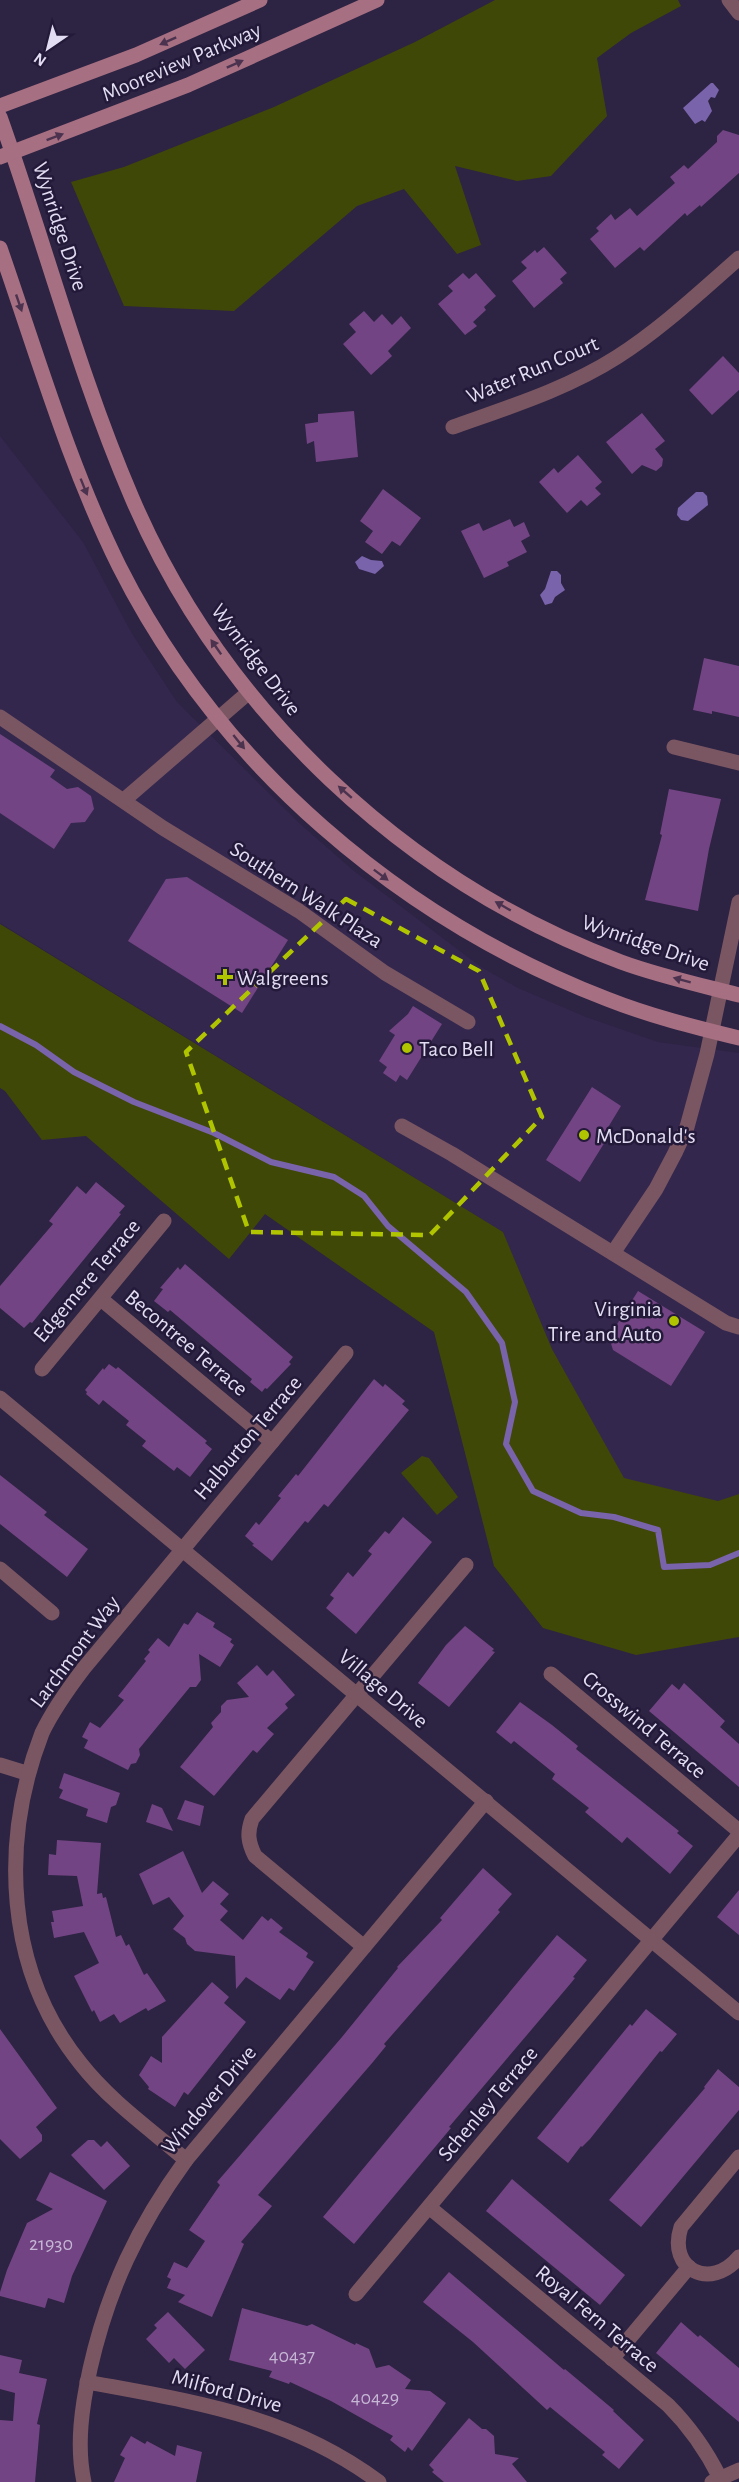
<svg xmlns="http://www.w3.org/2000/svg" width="739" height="2482" font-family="'Alegreya Sans',sans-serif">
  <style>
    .built { fill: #34274e }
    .green { fill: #404808 }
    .water { fill: #7963ab }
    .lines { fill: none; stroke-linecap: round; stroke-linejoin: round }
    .stream { stroke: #7963ab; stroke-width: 6 }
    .building { fill: #734483 }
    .street { stroke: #7a5662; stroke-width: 15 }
    .secondary { stroke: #a76f82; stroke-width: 15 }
    .oneway { fill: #4b334f }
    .marked { fill: none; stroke: #b0c500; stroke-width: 4.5; stroke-dasharray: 12 8; stroke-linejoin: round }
    .poi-dot { fill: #b0c500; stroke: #231939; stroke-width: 2 }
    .labels { text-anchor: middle; stroke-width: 5; stroke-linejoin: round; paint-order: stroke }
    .number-label { font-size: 20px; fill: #c6b7d6 }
    .street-label { font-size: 22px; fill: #e2ddf2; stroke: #231939 }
    .poi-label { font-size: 22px; fill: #e2ddf2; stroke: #231939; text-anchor: start }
  </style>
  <rect width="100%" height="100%" fill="#2d2343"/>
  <path class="built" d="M0 436 83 542 131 632 177 702 299 823 354 871 481 967 518 988 586 1017 658 1042 739 1053V1494L718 1501 624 1479 552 1349 503 1232 0 923Z"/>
  <g class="green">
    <path d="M495 0H678L681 6 631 33 597 58 607 116 551 176 517 181 455 166 481 245 457 254 404 189 357 206 234 311 124 306 71 182 124 167 274 107 415 42Z"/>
    <path d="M0 924 503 1232 552 1349 624 1478 718 1501 739 1494V1637L636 1655 543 1628 494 1566 434 1332 265 1214 229 1259 86 1136 42 1140 5 1091 0 1088Z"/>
    <path d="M422 1456 429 1458 458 1497 437 1515 401 1473Z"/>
  </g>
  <g class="water">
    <path d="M711 83H713L719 90 715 98 711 97 708 101 712 111 705 122 702 120 695 124 683 108Z"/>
    <path d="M696 492H703L707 496 708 505 688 521 681 520 677 515 678 508Z"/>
    <path d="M362 556 371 560 382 561 384 566 375 574 359 569 355 562Z"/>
    <path d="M551 571H557L561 575V583L565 590 555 597 552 603 545 605 540 595 545 589Z"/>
  </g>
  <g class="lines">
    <path class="stream" d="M0 1026 36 1045 74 1072 134 1102 214 1133 271 1162 334 1177 364 1196 388 1226 466 1292 502 1343 515 1402 506 1444 533 1491 581 1513 614 1517 658 1530 664 1567 710 1565 739 1553"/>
  </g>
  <g class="building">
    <path d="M723 130 739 135V173L701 207 700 205 687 216 685 213 644 251 640 247 615 268 590 239 599 231 596 228 611 214 615 220 630 208 637 216 675 183 670 177 684 165 688 169 717 142V136Z"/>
    <path d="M544 247 567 273 560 279 563 283 534 308 512 281 527 268 521 262 535 250 537 253Z"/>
    <path d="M463 273 469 279 476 273 496 296 484 307 486 310 473 322 477 326 465 335 438 304 453 291 448 286Z"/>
    <path d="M364 311 374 322 382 314 392 325 401 316 411 328 388 351 392 356 371 375 343 344 356 332 349 324Z"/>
    <path d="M723 356 739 373V390L712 415 689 390Z"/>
    <path d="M354 411 358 457 316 462 314 441 307 444 305 424 318 422V414Z"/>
    <path d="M642 413 665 441 655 449 663 459 662 466 656 471 642 465 632 474 606 442Z"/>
    <path d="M578 455 602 482 595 488 601 494 587 506 581 500 567 513 539 482 554 468 558 473Z"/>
    <path d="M383 489 421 518 400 546 392 541 382 554 365 542 373 531 360 521Z"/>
    <path d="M510 519 514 527 524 522 530 536 521 541 527 552 507 562 509 566 484 578 461 531 479 523 483 531Z"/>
    <path d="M704 658 739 666V717L712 711V714L693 710Z"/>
    <path d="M0 734 55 770 50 777 67 789 78 787 91 796 94 809 85 822 71 823 54 849 0 813Z"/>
    <path d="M669 789 721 799 709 849 698 911 645 900 662 835 660 834Z"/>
    <path d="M187 877 288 940 242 1013 128 941 166 879Z"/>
    <path d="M413 1006 442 1024 407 1080 400 1075 396 1082 383 1073 387 1067 379 1061 395 1035 389 1031 408 1014Z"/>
    <path d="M592 1087 621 1106 604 1134 608 1137 580 1182 546 1160Z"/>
    <path d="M96 1182 125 1206 119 1213 121 1214 32 1323 30 1322 24 1328 0 1308V1286L53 1224 49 1221 77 1186 86 1194Z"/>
    <path d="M185 1264 293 1357 289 1362 291 1364 267 1389 265 1388 262 1392 250 1382 252 1379 170 1310 168 1312 154 1301 163 1289 160 1288 178 1267 180 1270Z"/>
    <path d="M638 1291 705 1332 671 1386 613 1350 609 1337Z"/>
    <path d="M109 1364 116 1369 118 1367 207 1441 205 1443 212 1449 190 1477 177 1467 174 1471 142 1446 146 1441 126 1425 129 1421 103 1400 99 1405 86 1394 87 1392 85 1390 103 1368 104 1370Z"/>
    <path d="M374 1379 383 1387 385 1384 405 1401 402 1404 409 1410 328 1507 324 1504 308 1523 305 1521 272 1561 252 1545 254 1544 245 1536 256 1522 259 1525 281 1498 278 1496 296 1474 298 1476Z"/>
    <path d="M0 1475 47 1512 44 1515 88 1549 67 1577 0 1524Z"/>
    <path d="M403 1517 432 1542 356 1634 326 1608 334 1598 330 1595 348 1572 353 1577 372 1554 368 1551 385 1531 389 1534Z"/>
    <path d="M197 1612 215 1623 213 1627 232 1639 230 1642 234 1645 220 1667 199 1654 201 1680 196 1687H190L139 1749 140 1755 136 1763 131 1764 128 1770 84 1748 88 1740 82 1737 90 1722 100 1728 124 1700 118 1696 146 1661 144 1659 150 1652 148 1650 158 1638 169 1647 184 1623 188 1625Z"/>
    <path d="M465 1626 494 1649 492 1651 495 1652 449 1707 418 1683 446 1645Z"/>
    <path d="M257 1665 267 1676 273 1670 295 1695 285 1704 288 1708 267 1728 274 1734 257 1753 253 1750 214 1796 180 1767 213 1727 211 1723 221 1712V1706L227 1700 249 1697 237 1683Z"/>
    <path d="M684 1683 725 1721 720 1727 739 1744V1787L649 1711 672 1684 679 1690Z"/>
    <path d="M520 1702 552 1725 578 1746 576 1749 679 1831 677 1833 693 1846 670 1874 627 1837 622 1843 585 1812 589 1808 552 1779 555 1774 514 1741 511 1744 496 1732Z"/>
    <path d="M64 1773 120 1793 116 1805 111 1807 107 1823 86 1816 88 1809 59 1798 63 1790 59 1788Z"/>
    <path d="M185 1800 204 1806 200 1826 177 1819Z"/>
    <path d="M152 1804 162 1808 173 1831 146 1822Z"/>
    <path d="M57 1840 101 1843 97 1894 102 1893 103 1898 106 1897 116 1937 121 1935 126 1946 129 1944 144 1975 147 1973 166 2001 148 2011 146 2008 120 2023 114 2014 100 2022 94 2010 92 2012 74 1976 99 1963 84 1932 54 1938 51 1922H54L52 1911 83 1906 77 1876 48 1875 49 1854 56 1855Z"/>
    <path d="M183 1851 202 1893 213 1881 229 1894 220 1904 228 1911 220 1920 243 1940 262 1916 268 1921 271 1918 283 1928 279 1932 308 1953 306 1957 314 1962 294 1991 289 1988 280 2000 246 1977 236 1989 235 1956 195 1951 187 1944 185 1938 173 1929 184 1916 169 1897 153 1905 139 1874Z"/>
    <path d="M483 1868 512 1894 498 1910 500 1912 384 2044 386 2046 373 2062 258 2195 272 2206 241 2242 244 2244 212 2317 178 2302 185 2295 167 2288 171 2279 167 2277 174 2262 187 2268 205 2241 189 2230 220 2185 217 2182 342 2037 398 1968 397 1967 442 1920 440 1918Z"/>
    <path d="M739 1890V1935L717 1917Z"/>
    <path d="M557 1935 587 1960 573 1977 575 1978 571 1983 449 2127 451 2128 354 2244 323 2217Z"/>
    <path d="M212 1982 229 1997 224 2003 246 2022 188 2095 184 2092 175 2107 148 2089 149 2087 139 2075 151 2056 162 2063V2037Z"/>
    <path d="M646 2009 677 2034 662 2052 660 2051 590 2139 582 2147 581 2146 568 2163 537 2138 630 2024 632 2026Z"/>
    <path d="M0 2029 57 2108 36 2127 42 2135V2141L20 2159 0 2139Z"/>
    <path d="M718 2069 739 2087V2110L641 2227 609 2200 705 2088 704 2087Z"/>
    <path d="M88 2140H94L101 2147 107 2141 130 2166 104 2190 71 2155Z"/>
    <path d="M50 2172 107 2201 72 2276 64 2303 48 2298 45 2308 0 2296V2292L7 2270 27 2223 53 2209 36 2200Z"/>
    <path d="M512 2179 625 2275 600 2305 486 2211Z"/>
    <path d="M449 2272 564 2370 565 2369 614 2410 613 2411 644 2440 619 2469 602 2455 605 2452 550 2407 547 2410 473 2342 423 2302Z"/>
    <path d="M242 2308 307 2326 312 2324 355 2345 356 2343 369 2349 376 2368 389 2365 411 2380 405 2389 430 2391 446 2403 412 2451 408 2447 405 2452 390 2440 393 2436 331 2401 290 2382 289 2384 269 2377 272 2371 229 2360Z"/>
    <path d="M168 2312 205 2350 185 2369 174 2358 169 2363 146 2339 157 2328 154 2325Z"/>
    <path d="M681 2322 698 2337 700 2335 739 2368V2422L656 2353Z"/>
    <path d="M0 2355 22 2360 19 2373 47 2379 37 2424 40 2425 35 2482H0V2420L13 2421 15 2393 0 2389Z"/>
    <path d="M469 2418 482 2429H486L494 2436 495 2454 519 2458 512 2464 527 2482H444L432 2472 434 2470 429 2465Z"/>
    <path d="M131 2436 145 2444 147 2441 175 2456 177 2445 202 2452 196 2482H114L125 2458 120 2455Z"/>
  </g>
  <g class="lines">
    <g class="street">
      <path d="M729 0 739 13"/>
      <path d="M453 427C509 407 567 389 617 357 661 329 700 292 739 258"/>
      <path d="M0 717 163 828 299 911 385 973 468 1022"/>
      <path d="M674 747 739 763"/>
      <path d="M124 800 249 692"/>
      <path d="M402 1126 452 1154 726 1323 739 1327"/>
      <path d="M613 1253 656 1189 675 1153 687 1127 707 1054 739 902"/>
      <path d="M101 1299 272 1442"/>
      <path d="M42 1369 164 1221"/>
      <path d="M0 1398 739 2013"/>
      <path d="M0 1569 52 1613"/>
      <path d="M551 1674 739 1831"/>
      <path d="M0 1765 26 1773"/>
      <path d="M364 1947 255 1856C248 1842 247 1833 252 1819L466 1565"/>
      <path d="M739 2157 681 2227C667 2270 711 2291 739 2257"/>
      <path d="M186 2160C150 2129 110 2101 81 2064 5 1970 0 1842 42 1733 53 1710 68 1689 84 1668L346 1353"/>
      <path d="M429 2207 668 2405C690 2427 706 2450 720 2478"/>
      <path d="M356 2294 739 1835"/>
      <path d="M612 2359 689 2267"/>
      <path d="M87 2382C194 2402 289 2415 379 2482"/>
      <path d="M84 2482C76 2445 82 2406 90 2369 108 2289 138 2226 186 2160L486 1801"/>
      <path d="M712 2482 739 2470"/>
    </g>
    <g class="secondary">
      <path d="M0 106 136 55 260 0"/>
      <path d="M0 117C45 243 79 375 132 498 223 710 406 882 621 962 659 976 700 985 739 995"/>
      <path d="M0 157 188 85 377 0"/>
      <path d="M0 248C37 354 69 465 119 566 219 765 400 919 607 999 650 1016 694 1027 739 1038"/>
    </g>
  </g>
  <defs><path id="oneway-solid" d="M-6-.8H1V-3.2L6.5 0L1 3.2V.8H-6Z" transform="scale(1.5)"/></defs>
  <g class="oneway">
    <use href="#oneway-solid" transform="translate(168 41) rotate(156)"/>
    <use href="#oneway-solid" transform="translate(235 64) rotate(-24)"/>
    <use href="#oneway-solid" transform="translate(55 137) rotate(-21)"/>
    <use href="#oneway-solid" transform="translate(19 303) rotate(71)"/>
    <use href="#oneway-solid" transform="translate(84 487) rotate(68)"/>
    <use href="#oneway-solid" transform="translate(216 647) rotate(-125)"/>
    <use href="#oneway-solid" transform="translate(239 742) rotate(51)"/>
    <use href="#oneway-solid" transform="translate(345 792) rotate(-139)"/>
    <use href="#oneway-solid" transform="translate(381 875) rotate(37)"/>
    <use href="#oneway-solid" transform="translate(503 906) rotate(-150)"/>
    <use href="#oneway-solid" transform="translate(682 980) rotate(-165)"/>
  </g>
  <path class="marked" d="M346 899 479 971 542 1117 430 1235 249 1232 186 1052Z"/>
  <g class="poi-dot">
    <path d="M222 968h6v6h6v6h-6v6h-6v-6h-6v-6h6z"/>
    <circle cx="407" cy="1048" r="6"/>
    <circle cx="584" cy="1135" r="6"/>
    <circle cx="674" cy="1321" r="6"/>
  </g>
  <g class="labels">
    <g class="number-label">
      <text x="51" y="2250">21930</text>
      <text x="292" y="2362">40437</text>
      <text x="375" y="2404">40429</text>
    </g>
    <g class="street-label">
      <text transform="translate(181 61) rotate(-23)" y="8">Mooreview Parkway</text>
      <text transform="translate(61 226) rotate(72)" y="8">Wynridge Drive</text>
      <text transform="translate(532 369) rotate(-23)" y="8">Water Run Court</text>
      <text transform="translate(257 659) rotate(53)" y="8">Wynridge Drive</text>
      <text transform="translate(307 894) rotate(33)" y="8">Southern Walk Plaza</text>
      <text transform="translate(646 942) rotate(19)" y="8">Wynridge Drive</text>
      <text transform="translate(86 1280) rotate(-50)" y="8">Edgemere Terrace</text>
      <text transform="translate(187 1342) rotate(40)" y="8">Becontree Terrace</text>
      <text transform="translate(247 1437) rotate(-50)" y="8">Halburton Terrace</text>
      <text transform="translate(74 1651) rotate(-53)" y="8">Larchmont Way</text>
      <text transform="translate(384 1688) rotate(40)" y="8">Village Drive</text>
      <text transform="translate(645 1724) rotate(40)" y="8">Crosswind Terrace</text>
      <text transform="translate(208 2099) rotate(-50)" y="8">Windover Drive</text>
      <text transform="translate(487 2103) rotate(-50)" y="8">Schenley Terrace</text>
      <text transform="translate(598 2318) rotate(40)" y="8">Royal Fern Terrace</text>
      <text transform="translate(227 2390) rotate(15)" y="8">Milford Drive</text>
    </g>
    <g class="poi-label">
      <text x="237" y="985">Walgreens</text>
      <text x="419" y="1056">Taco Bell</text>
      <text x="596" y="1143">McDonald's</text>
      <text x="662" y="1316" text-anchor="end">Virginia<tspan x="662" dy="25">Tire and Auto</tspan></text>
    </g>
  </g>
  <g transform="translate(48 48) rotate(215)" stroke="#231939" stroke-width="4.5" paint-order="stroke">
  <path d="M0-4.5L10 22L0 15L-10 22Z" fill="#e2ddf2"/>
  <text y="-9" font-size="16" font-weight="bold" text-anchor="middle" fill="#e2ddf2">N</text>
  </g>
</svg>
